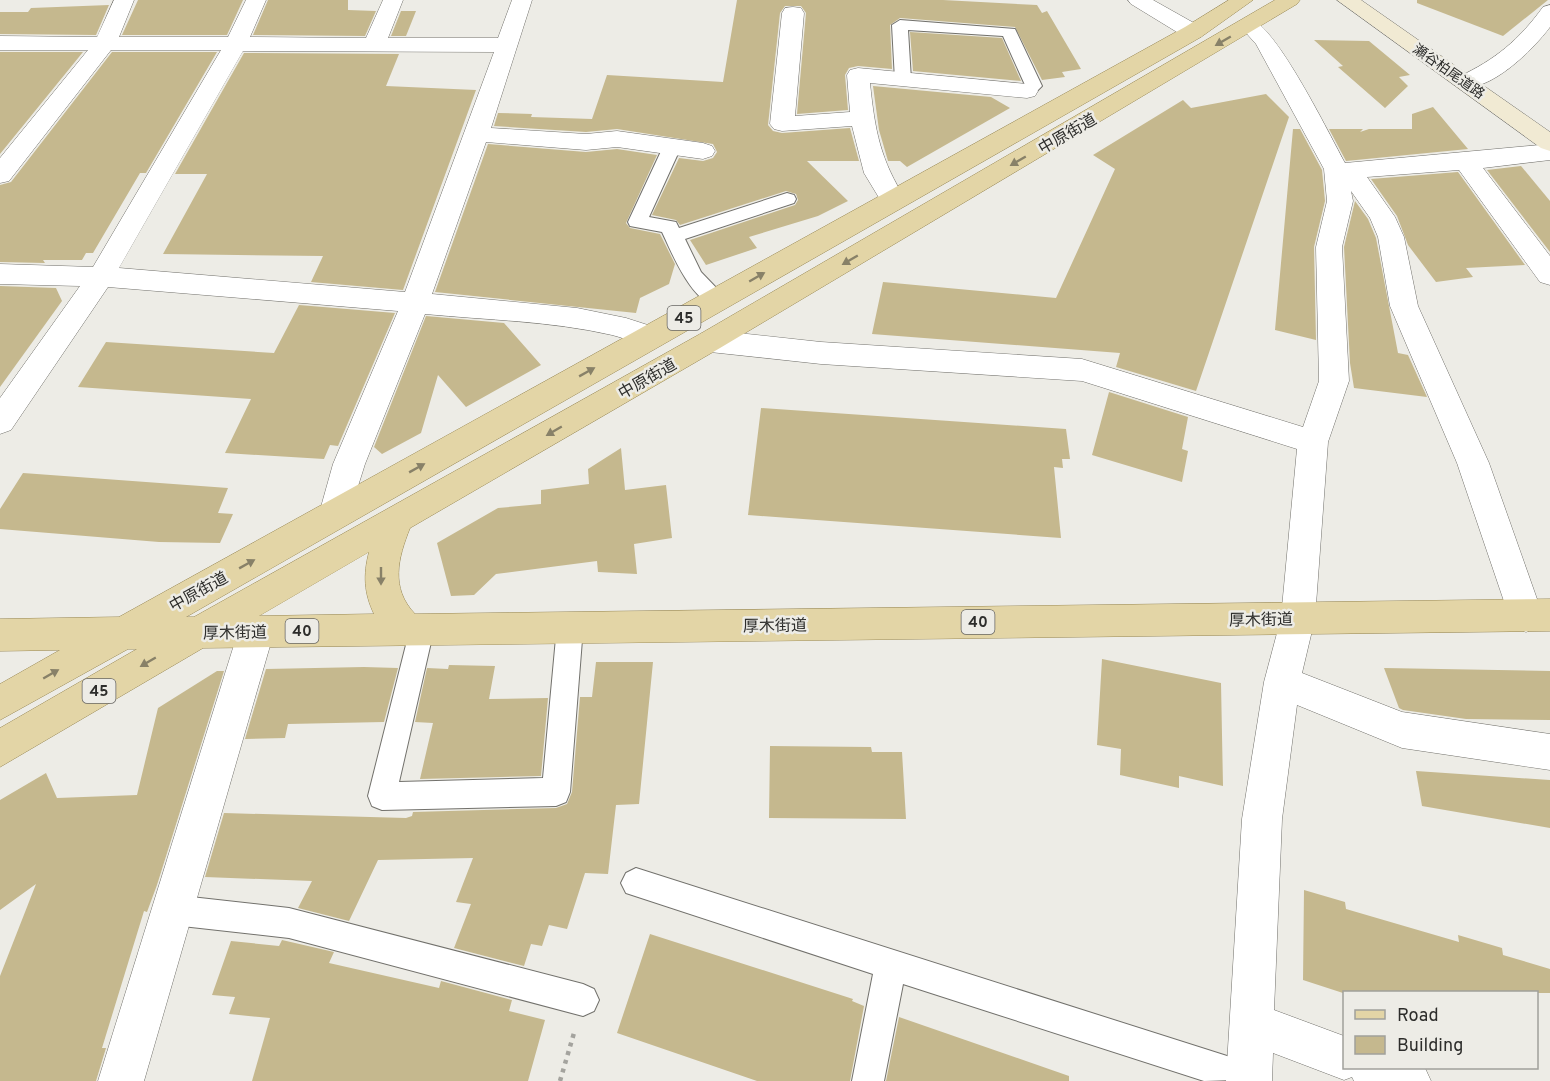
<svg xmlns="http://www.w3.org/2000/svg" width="1550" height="1081" font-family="Overpass,'Noto Sans JP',sans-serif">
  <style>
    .building { fill: #c5b88e }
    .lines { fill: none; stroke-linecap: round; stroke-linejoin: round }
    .service-casing { stroke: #72716c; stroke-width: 2 }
    .minor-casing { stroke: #72716c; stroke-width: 1 }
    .secondary-casing { stroke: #72716c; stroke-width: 1 }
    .primary-casing { stroke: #988855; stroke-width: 1 }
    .path { stroke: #a4a39e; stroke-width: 4.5; stroke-dasharray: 4 5; stroke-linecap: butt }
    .service { fill: #fff; fill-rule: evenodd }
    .minor { fill: #fff; fill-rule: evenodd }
    .secondary { fill: #f1ead3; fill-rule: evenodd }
    .primary { fill: #e3d5a6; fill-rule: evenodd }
    .oneway { fill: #888168 }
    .labels { text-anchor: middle; stroke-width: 5; stroke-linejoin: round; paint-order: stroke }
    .far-street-label { font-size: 14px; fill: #2d2d2b; stroke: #edece6 }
    .shield { fill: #edece6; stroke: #676663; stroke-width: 1.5 }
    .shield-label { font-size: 15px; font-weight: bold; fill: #2d2d2b }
    .street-label { font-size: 16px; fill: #2d2d2b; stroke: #edece6 }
  </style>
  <rect width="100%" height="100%" fill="#edece6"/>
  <g class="building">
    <path d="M138 0H243L227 35H122Z"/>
    <path d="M268 0H348V10L376 11 365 36 253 35Z"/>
    <path d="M737 0H943L1037 5 1042 13 1047 11 1081 69 1062 72 1065 77 1042 80 1015 27 900 18 890 25 892 69 858 66 849 68 845 75 848 110 797 114 806 13 801 6H785L780 13 768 125 773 131 782 133 850 128 859 161H807L848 201 818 216 749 237 757 248 706 265 690 240 795 205 798 200 796 194 786 191 680 225 676 220 652 215 679 158 703 161 713 158 717 152 713 144 617 129 586 132 494 126 498 113 532 114 531 117 592 119 607 75 723 82Z"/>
    <path d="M1417 0H1548L1503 36 1417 3Z"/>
    <path d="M109 5 96 35 0 34V12H28L31 8Z"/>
    <path d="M401 11H416L406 36H391Z"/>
    <path d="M910 32 1002 38 1021 81 913 71Z"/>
    <path d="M1314 40 1369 41 1410 75 1399 77 1408 86 1385 108 1338 67 1343 66Z"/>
    <path d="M0 52H83L0 154Z"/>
    <path d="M112 52H217L146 173H140L93 253H86L82 260H43L45 263 0 262V185L11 182Z"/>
    <path d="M244 53 399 54 386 86 476 90 403 290 311 282 323 256 163 254 207 174H175Z"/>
    <path d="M873 86 991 97 1010 108 907 167 900 161H888L879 130Z"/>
    <path d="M1266 94 1289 117 1196 391 1116 367 1120 353 872 334 883 282 1056 298 1115 169 1093 155 1183 100 1191 108Z"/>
    <path d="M1433 107 1468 149 1346 161 1329 129H1363L1360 132 1369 129H1412V114Z"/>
    <path d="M1293 129H1300L1322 170 1325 201 1314 247 1316 340 1275 330Z"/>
    <path d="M488 144 586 152 617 149 657 155 626 223 630 228 660 234 675 264 669 284 640 298 636 313 435 292Z"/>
    <path d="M1521 166 1550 201V252L1487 170Z"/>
    <path d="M1458 172 1525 265 1466 268 1473 277 1436 282 1408 245 1397 216 1371 179Z"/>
    <path d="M1355 201 1368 219 1376 238 1398 353 1408 355 1427 397 1354 388 1350 363 1344 247Z"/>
    <path d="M0 286 56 288 62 301 0 387Z"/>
    <path d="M299 305 395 313 338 446 330 445 324 459 225 453 251 399 78 387 106 342 274 353Z"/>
    <path d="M426 316 504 323 541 365 466 407 438 375 421 433 382 454 374 447Z"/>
    <path d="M1109 392 1188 417 1182 449 1188 451 1182 482 1092 455Z"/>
    <path d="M761 408 1066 429 1070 459H1062L1063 468 1054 467 1061 538 748 515Z"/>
    <path d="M621 448 625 490 666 485 672 538 634 544 637 574 598 572 597 561 496 574 474 595 451 596 437 543 498 508 541 504V490L589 484 588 469Z"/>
    <path d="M23 473 228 488 218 513 233 514 220 543 159 542 0 529V509Z"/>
    <path d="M1102 659 1221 683 1223 786 1179 776V788L1120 775 1121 749 1097 745Z"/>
    <path d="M596 662H653L639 804 616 805 608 874 585 873 567 929 549 925 542 946 531 944 524 966 454 948 471 904 456 902 473 858 378 860 349 921 298 908 312 881 205 877 224 813 406 818 412 816 413 812 556 808 567 804 572 792 580 697H592Z"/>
    <path d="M449 665 495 666 489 699 548 698 541 776 420 779 433 723 415 722 427 668 448 669Z"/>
    <path d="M364 667 398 668 384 722 288 724 285 738 245 739 266 669Z"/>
    <path d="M1384 668 1550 671V720L1466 719 1403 710 1399 708Z"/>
    <path d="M217 671H224L157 885 147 912 144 911 102 1048H106L96 1081H0V976L36 884 0 910V800L46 773 57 798 137 795 158 708Z"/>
    <path d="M770 746 871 747 872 752H902L906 819 769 818Z"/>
    <path d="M1416 771 1550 780V828L1422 806Z"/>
    <path d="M1304 890 1345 902 1346 909 1459 942 1458 935 1502 948 1503 955 1550 969V993H1343L1303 980Z"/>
    <path d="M650 934 853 999 852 1001 864 1006 850 1081H757L617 1033Z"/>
    <path d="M282 940 334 952 329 963 439 988 441 981 512 1000 509 1011 545 1020 528 1081H252L270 1018 229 1014 235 997 212 995 231 941 279 946Z"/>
    <path d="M899 1017 1069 1076V1081H886Z"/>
  </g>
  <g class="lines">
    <g class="service-casing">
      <g id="service">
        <path d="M900 20 1015 29 1042 86 1033 95H1021L1019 91 1025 85 1003 36 908 30 911 80 909 84H897L895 80 892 25Z"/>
        <path d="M672 141 681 147 649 217 676 222 679 228 787 193 794 195 796 199 794 203 685 239 701 272 728 300 725 305C696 314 672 253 662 232L630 226 628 222 663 147Z"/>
        <path d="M570 615 579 619 583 627 570 792 566 802 556 806 382 810 372 806 368 796 412 621 421 617 430 621 434 629 399 782 543 778 557 627 561 619Z"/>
        <path d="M636 868 1249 1063 1261 1067 1265 1079 1204 1081 903 984 884 1081H852L873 974 626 893 621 883 626 873Z"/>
        <path d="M173 895 289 908 583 984 594 989 599 1000 594 1011 583 1016 289 938 173 925 162 921 158 910 162 899Z"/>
      </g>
    </g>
    <g class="minor-casing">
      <g id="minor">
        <path d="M114 0H134L119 37H228L246 0H266L250 37 366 38 383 0H403L388 38H498L512 0H532L491 128 586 134 617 131 703 143 712 146 715 151 712 156 703 159 617 147 586 150 486 142 432 294 577 308 626 318 660 329 664 336 660 343C644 348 628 339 612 335 551 321 487 320 425 314L365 464 346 524 335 528 324 524 319 514 333 464 398 311 108 287 11 430 0 434V398L80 286 0 284V264L93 267 221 50H111L9 181 0 183V158L88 50H0V36L97 37ZM243 51 494 52 405 292 119 268Z"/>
        <path d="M1128 0H1153L1201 27 1204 32 1201 37H1185L1131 4Z"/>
        <path d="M1550 5V27C1533 50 1489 94 1458 87L1455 82 1458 77C1495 60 1519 40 1543 7Z"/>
        <path d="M793 7 801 8 804 13 795 116 850 112 847 75 850 70 858 68 1027 84 1035 86 1038 91 1035 96 1027 98 870 83C875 131 880 159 906 200L902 206 893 208 884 206 864 173 852 126 782 131 774 129 770 124 782 13 785 8Z"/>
        <path d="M1250 19C1276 25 1330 136 1345 163L1550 144V160L1483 168 1550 256V285L1540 282 1459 170 1367 177 1395 217 1404 237 1418 306 1489 463 1543 616 1538 627 1526 632 1514 627 1509 616 1457 463 1390 306 1378 237 1370 218 1351 191 1353 201 1342 247 1349 381 1328 442 1315 618 1302 673 1402 712 1550 734V770L1402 748 1297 705 1282 819 1274 1010 1344 1036V1068H1425L1431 1081H1354L1352 1077 1344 1080 1273 1053 1272 1081H1226L1242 819 1264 682 1281 618 1297 449 1082 381 821 364 710 352 700 348 696 341 700 334 710 330 821 342 1082 359 1303 427 1319 381 1316 247 1327 201 1324 169 1256 44 1239 25 1242 20Z"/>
        <path d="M256 616 268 621 274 632 144 1081H98L238 632 244 621Z"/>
      </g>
    </g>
    <g class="secondary-casing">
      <path id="secondary" d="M1337 0H1361L1550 132V151L1541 148Z"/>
    </g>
    <g class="primary-casing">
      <path id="primary" d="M1229 0H1253L1201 37 186 617H194L700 334 1275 0H1300L1297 4 720 348 410 528C398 558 390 588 415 614L1550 599V631L203 648 0 767V728L137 649H128L0 720V684L60 650 0 651V619L119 617 1185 27ZM369 552C363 575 364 593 374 614L259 616Z"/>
    </g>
    <path class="path" d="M560 1081 574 1033"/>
    <use href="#service" class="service"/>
    <use href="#minor" class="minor"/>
    <use href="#secondary" class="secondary"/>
    <use href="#primary" class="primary"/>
  </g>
  <defs><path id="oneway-solid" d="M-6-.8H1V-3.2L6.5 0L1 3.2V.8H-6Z" transform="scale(1.5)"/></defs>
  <g class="oneway">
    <use href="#oneway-solid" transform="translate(1223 41) rotate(150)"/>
    <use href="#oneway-solid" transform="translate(1018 161) rotate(150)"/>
    <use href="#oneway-solid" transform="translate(850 260) rotate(150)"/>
    <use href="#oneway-solid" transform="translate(757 277) rotate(-30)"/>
    <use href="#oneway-solid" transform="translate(587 372) rotate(-29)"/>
    <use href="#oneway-solid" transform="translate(554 431) rotate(150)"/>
    <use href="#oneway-solid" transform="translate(417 468) rotate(-29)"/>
    <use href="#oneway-solid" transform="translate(247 564) rotate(-29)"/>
    <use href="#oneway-solid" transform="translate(381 576) rotate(90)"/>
    <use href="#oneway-solid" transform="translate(148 662) rotate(150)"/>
    <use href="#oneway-solid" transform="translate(51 674) rotate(-30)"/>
  </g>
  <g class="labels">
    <g class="far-street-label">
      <text transform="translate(1449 71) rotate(35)" y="5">瀬谷柏尾道路</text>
    </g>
    <g class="shield">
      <rect x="667.5" y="306" width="33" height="24" rx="4.5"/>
      <rect x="961.5" y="610" width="33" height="24" rx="4.5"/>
      <rect x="285.5" y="619" width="33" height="24" rx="4.5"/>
      <rect x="82.5" y="679" width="33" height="24" rx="4.5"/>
    </g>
    <g class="shield-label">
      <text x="684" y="323">45</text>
      <text x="978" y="627">40</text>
      <text x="302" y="636">40</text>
      <text x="99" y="696">45</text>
    </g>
    <g class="street-label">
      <text transform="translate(1067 133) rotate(-30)" y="6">中原街道</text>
      <text transform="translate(647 378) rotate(-30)" y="6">中原街道</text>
      <text transform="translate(198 591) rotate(-29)" y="6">中原街道</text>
      <text transform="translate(1261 619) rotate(-1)" y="6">厚木街道</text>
      <text transform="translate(775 625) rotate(-1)" y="6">厚木街道</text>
      <text transform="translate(235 632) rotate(-1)" y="6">厚木街道</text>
    </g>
  </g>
  <rect x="1343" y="991" width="195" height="78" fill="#edece6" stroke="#a0a09b" stroke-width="1.5"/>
  <rect x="1355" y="1010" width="30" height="9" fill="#e3d5a6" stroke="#a0a09b" stroke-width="1.5"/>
  <text x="1397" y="1021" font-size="18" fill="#2d2d2b">Road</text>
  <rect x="1355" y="1036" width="30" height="18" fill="#c5b88e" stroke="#a0a09b" stroke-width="1.5"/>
  <text x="1397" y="1051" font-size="18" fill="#2d2d2b">Building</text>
</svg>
